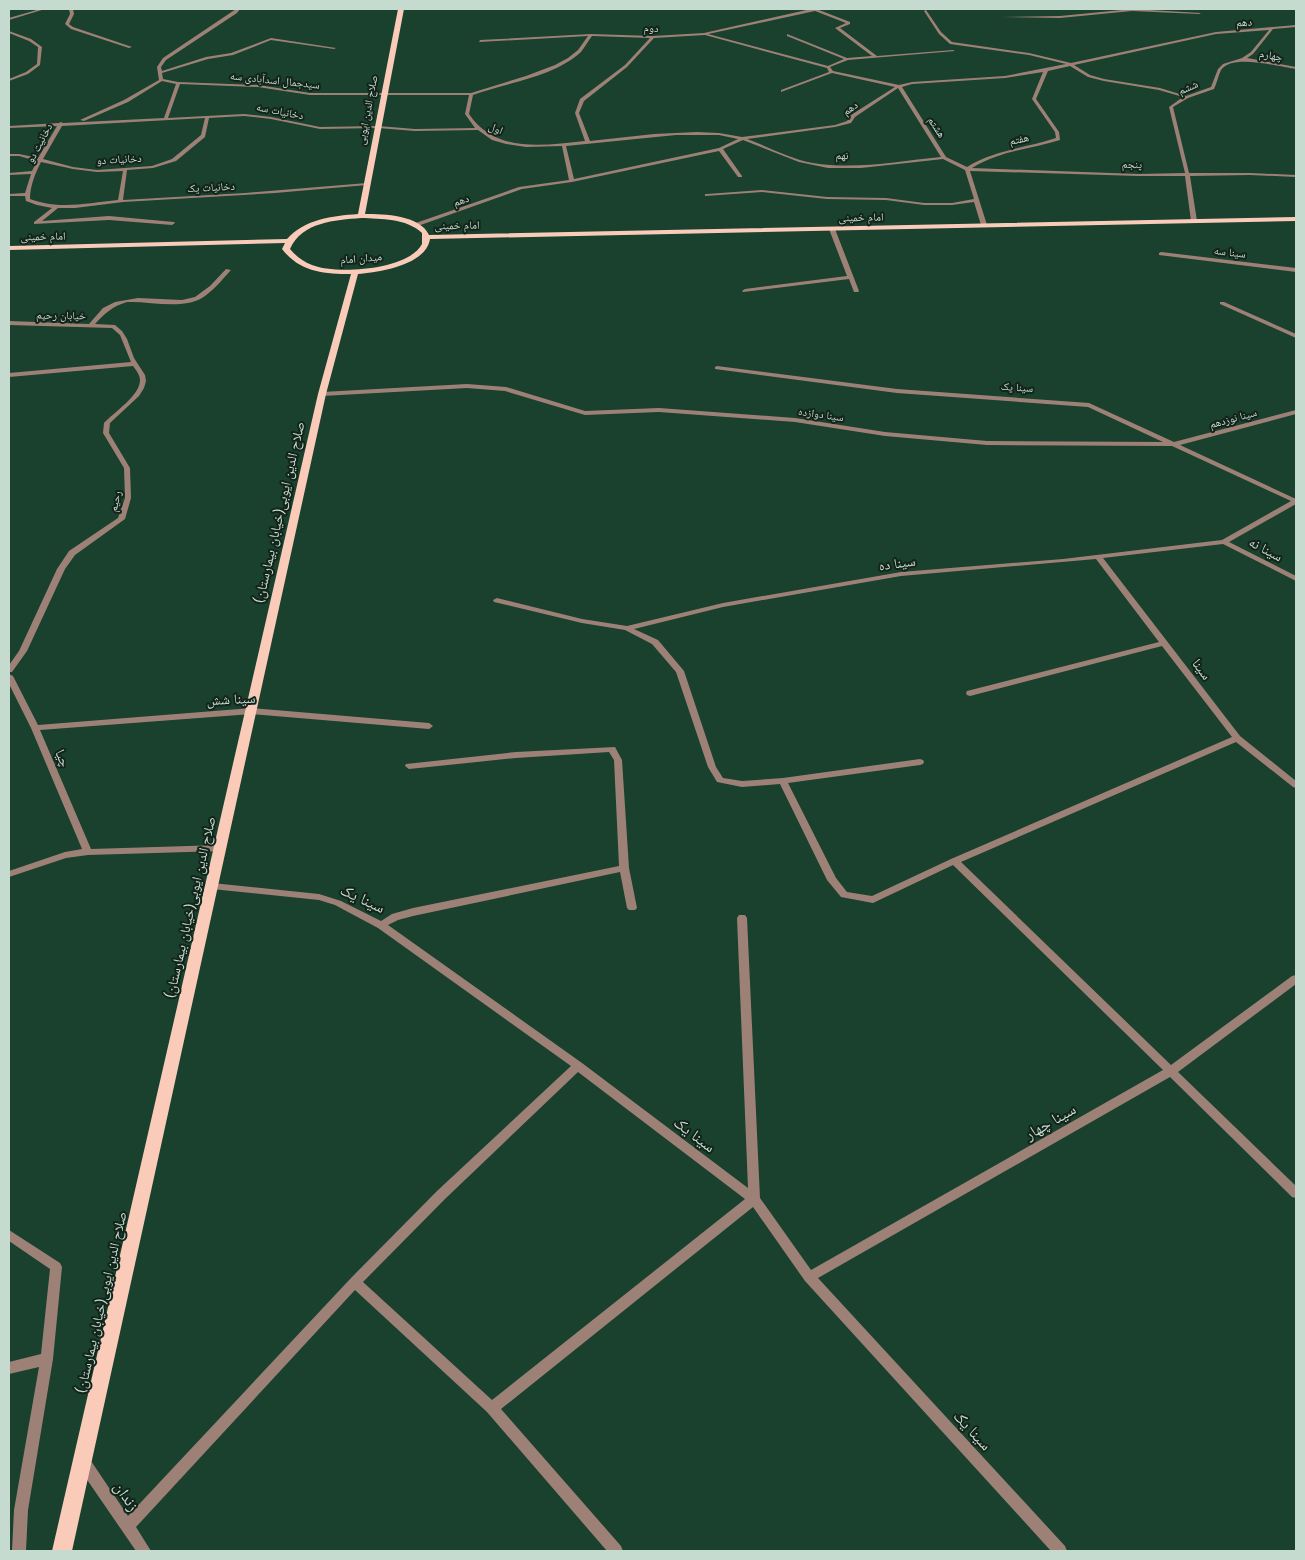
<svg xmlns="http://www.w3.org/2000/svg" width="1305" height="1560" font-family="'Fira Sans','Noto Naskh Arabic',sans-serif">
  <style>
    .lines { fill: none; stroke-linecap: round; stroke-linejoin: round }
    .minor { fill: #9e8176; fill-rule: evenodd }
    .major { fill: #fbcbba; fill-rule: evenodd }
    .labels { text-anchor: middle; stroke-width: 4; stroke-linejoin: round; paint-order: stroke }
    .far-street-label { font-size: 11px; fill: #c6dbcf; stroke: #13241b }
    .street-label { font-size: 14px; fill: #c6dbcf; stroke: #13241b }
    .near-street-label { font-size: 16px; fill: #c6dbcf; stroke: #13241b }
  </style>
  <rect width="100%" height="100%" fill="#19412e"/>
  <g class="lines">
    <g class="minor">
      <path d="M40 9H45L9 20V18Z"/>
      <path d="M69 9H73L74 14 69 24 73 27 132 47 129 48 71 29 65 24 70 14Z"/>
      <path d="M236 9H240L237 13 166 60 161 67 162 71 206 57 231 53 271 38 336 48 334 49 271 40 233 55 208 59 162 73 163 79 178 82 258 85 310 93H471L526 76 555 65 568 58 578 50 588 36 479 42 480 40 591 34 653 36 704 33 811 9H821L819 10 850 22V24L840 28 877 56 953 50 955 51 848 60 830 67 833 71 899 85 912 82 1005 76 1066 64 1029 55 950 44 939 34 924 11 926 10 941 32 952 42 1029 53 1071 63 1216 32 1296 25V27L1273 29 1253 54 1247 58 1296 67V69C1279 67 1232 53 1221 70 1218 76 1217 83 1214 89L1188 98 1173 107 1189 173H1250L1296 175V177L1250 175 1190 176 1197 221 1194 223 1191 221 1185 176H1138L970 171 987 225 984 227 981 225 974 202 952 205H924L886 200 827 199 762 192 705 196V194H707L762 190 827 197 886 198 924 203H952L974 199 965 170 943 159 861 168H828L799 162 743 140 723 149 742 176V177H738L719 151 572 182 522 189 415 227 412 225 413 224 519 187 569 180 562 146 526 147 506 144 492 140 478 130 415 131 378 128 320 129 271 119 244 116 209 118 205 137 176 161 153 168 127 170 123 200 245 193 367 183 369 184 367 185 275 193 123 202 75 208H58L42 221 109 216 174 222 175 223 172 225 109 220 34 224V222L52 208 37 205 26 201 25 196H9V194L25 193 31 174 9 175V173L32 171 37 161 19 156H9V154H19L38 158 57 126 9 128V126L59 123 61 122 63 123 164 118 176 84 162 81 128 102 84 121 80 120 124 100 159 80 157 67 163 58ZM815 11 846 23 835 28 872 56 847 58 787 34V36L844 59 828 66 708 34ZM1269 30 1251 52 1242 58 1223 64 1218 69 1211 87 1186 96 1160 88 1104 79 1090 75 1074 65 1216 34ZM705 35 827 68 829 72 781 90V92L832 73 895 87 851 115 847 121 835 125 742 137 719 133 697 132 654 134 590 141 579 113 584 101 627 67 654 38ZM592 36 650 38 625 65 580 99 575 113 585 141C544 145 496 154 469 114L473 95C508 82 552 78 581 52 585 47 588 41 592 36ZM1070 66 1088 77 1104 81 1159 90 1183 97 1169 107 1185 173 1138 174 972 168C999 151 1031 149 1060 140L1059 132 1036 99 1048 71ZM1043 72 1032 99 1055 132 1056 138C1026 148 994 150 967 167L946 157 902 87 912 84 1005 78ZM180 84 258 87 310 95H469L465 114 475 128 415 129 378 126 320 127 271 117 244 114 168 118ZM898 88 941 157C899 161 855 170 813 163 790 159 769 147 747 139L835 127 851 123 855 117ZM205 118 201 135 172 159 152 166 97 170 73 167 43 159 62 126ZM676 135H719L738 139 719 148 574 179 566 146ZM41 162 73 169 97 172 123 171 118 200C88 203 59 210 30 199 30 186 35 174 41 162Z"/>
      <path d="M1132 9 1201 13 1199 14 1132 11 1060 18 1001 17 1060 16Z"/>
      <path d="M9 31 31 39 42 47 40 65 28 74 9 81V79L26 72 37 64 38 47 29 41 9 33Z"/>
      <path d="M832 227 835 229 859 291 858 292H854L849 279 743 292 742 291 745 289 847 276 829 229Z"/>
      <path d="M1161 252 1296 268V272L1159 255V253Z"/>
      <path d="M226 269 231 270C222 280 213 291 202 298 181 310 150 301 127 302 113 306 105 313 95 324L115 325 122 331 127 339 134 358 145 375 146 381 144 388 139 396 110 423 109 433 130 468 131 498 125 519 75 555 65 569 27 651 12 672H9V665L19 651 57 569 69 551 118 518 125 498 124 468 103 433 104 423C114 412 140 396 140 380 140 375 136 370 133 366L9 377V373L131 362 120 335 112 328 9 325V321L89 324 103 308 115 302 138 298 182 300 195 297 210 286Z"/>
      <path d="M1220 302H1224L1296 334V338L1220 304Z"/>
      <path d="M717 366 897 389 1089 403 1174 442 1296 410V414L1180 445 1296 499V504L1229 542 1296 576V581L1223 544 1103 558 1240 736 1296 781V788L1293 787 1236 742 961 862 1171 1065 1292 976 1296 975V984L1178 1072 1296 1186V1198L1292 1197 1170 1077 818 1278 1065 1546 1067 1551H1051L805 1281 753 1207 501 1409 621 1546 623 1551H607L487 1412 355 1290 136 1527 151 1551H136L79 1468 77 1463 79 1458 84 1456 89 1458 128 1516 351 1278 437 1191 571 1066 378 928 335 905 319 900 212 889 209 888 207 886 209 884 212 883 319 894 341 901 381 921 392 914 413 908 619 866 614 760 609 752 516 758 409 769 405 766 406 764 516 752 615 747 622 760 629 868 637 908 635 910H629L627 908 620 872 413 916 398 920 388 925 582 1063 748 1188 737 918 739 915H745L747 918 760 1198 811 1270 1163 1070 953 865 873 903 841 897 827 880 780 784 742 787 717 782 708 767 676 672 652 644 625 630 582 623 494 602 493 600 497 598 582 619 627 626 723 603 901 572 1063 559 1222 540 1291 501 1172 446 987 445 885 436 795 422 659 412 585 415 505 391 467 388 322 396 319 394 322 392 467 384 506 387 585 411 659 408 795 418 885 432 987 441 1163 442 1088 407 897 393 715 369V367ZM1096 559 1159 642 967 691 966 693 967 695 970 696 1162 646 1232 737 951 859 872 896 847 892 836 878 788 783 920 765 923 764 924 762 923 760 920 759 783 778 742 781 723 778 716 767 684 671 658 640 634 629 723 607 901 576ZM578 1072 745 1199 492 1400 363 1282 445 1199Z"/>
      <path d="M9 674 13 676 38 725 252 708 429 723 433 726 429 729 252 714 40 730 91 849 221 845 224 846 226 848 224 850 221 851 88 855 66 858 9 877V871L65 852 82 849 31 728 9 684Z"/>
      <path d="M9 1230 60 1263 62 1267 53 1359 28 1510 26 1551H12L14 1510 39 1367 9 1374V1362L41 1354 50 1269 9 1241Z"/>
    </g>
    <path class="major" d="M398 9H404L365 214C384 214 420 215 429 235L1296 217V221L430 239C426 265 380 272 358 274L326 394 72 1551H52L318 394 351 274C323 274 300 272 282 249L285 243 9 250V246L287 239C305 219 332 216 358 214ZM361 218C381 219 406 218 422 233V244C409 270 336 275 312 265 302 261 296 256 290 249 302 222 335 220 361 218Z"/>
  </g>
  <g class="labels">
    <g class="far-street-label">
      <text transform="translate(1244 22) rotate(-4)" y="4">دهم</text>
      <text x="651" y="32">دوم</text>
      <text transform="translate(1271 55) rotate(10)" y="4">چهارم</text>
      <text transform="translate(275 80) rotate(6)" y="4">سیدجمال اسدآبادی سه</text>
      <text transform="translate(1188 87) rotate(-23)" y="4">ششم</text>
      <text transform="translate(850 108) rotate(-35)" y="4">دهم</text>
      <text transform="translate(367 110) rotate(-79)" y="4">صلاح الدین ایوبی</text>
      <text transform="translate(280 111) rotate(11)" y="4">دخانیات سه</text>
      <text transform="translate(937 127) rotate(57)" y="4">هشتم</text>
      <text transform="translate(496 128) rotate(24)" y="4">اول</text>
      <text transform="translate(1019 139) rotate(-13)" y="4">هفتم</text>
      <text transform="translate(39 143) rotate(-62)" y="4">دخانیت دو</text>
      <text transform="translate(842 155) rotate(1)" y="4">نهم</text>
      <text transform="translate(119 159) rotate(-3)" y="4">دخانیات دو</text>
      <text transform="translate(1132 164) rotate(1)" y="4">پنجم</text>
      <text transform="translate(211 187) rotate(-3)" y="4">دخانیات یک</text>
      <text transform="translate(461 200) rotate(-19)" y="4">دهم</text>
      <text transform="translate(861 217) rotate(-1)" y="4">امام خمینی</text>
      <text transform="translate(457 225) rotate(-1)" y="4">امام خمینی</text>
      <text transform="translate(43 236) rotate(-1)" y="4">امام خمینی</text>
      <text transform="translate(1230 252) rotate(7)" y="4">سینا سه</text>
      <text transform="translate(361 258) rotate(-5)" y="4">میدان امام</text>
      <text transform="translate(61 315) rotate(1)" y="4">خیابان رحیم</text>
      <text transform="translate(1017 387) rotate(4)" y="4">سینا یک</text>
      <text transform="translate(821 414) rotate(8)" y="4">سینا دوازده</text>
      <text transform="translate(1233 418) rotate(-15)" y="4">سینا نوزدهم</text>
      <text transform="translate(115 501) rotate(-77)" y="4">رحیم</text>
    </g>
    <g class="street-label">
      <text transform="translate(279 512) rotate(-77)" y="5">صلاح الدین ایوبی(خیابان بیمارستان)</text>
      <text transform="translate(1266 549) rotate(28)" y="5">سینا نه</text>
      <text transform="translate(897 563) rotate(-8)" y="5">سینا ده</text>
      <text transform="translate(1202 669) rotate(53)" y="5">سینا</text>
      <text transform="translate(231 699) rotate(-3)" y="5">سینا شش</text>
      <text transform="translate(63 758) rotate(67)" y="5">چیا</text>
      <text transform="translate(190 907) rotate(-77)" y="5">صلاح الدین ایوبی(خیابان بیمارستان)</text>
      <text transform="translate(101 1302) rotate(-77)" y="5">صلاح الدین ایوبی(خیابان بیمارستان)</text>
    </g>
    <g class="near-street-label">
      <text transform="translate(363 898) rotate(25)" y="6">سینا یک</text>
      <text transform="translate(1050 1121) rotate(-30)" y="6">سینا چهار</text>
      <text transform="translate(695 1134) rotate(37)" y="6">سینا یک</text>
      <text transform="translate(973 1430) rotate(47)" y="6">سینا یک</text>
      <text transform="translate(127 1496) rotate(56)" y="6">زندان</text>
    </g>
  </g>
  <rect width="1305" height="1560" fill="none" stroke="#c6dbcf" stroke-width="20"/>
</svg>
